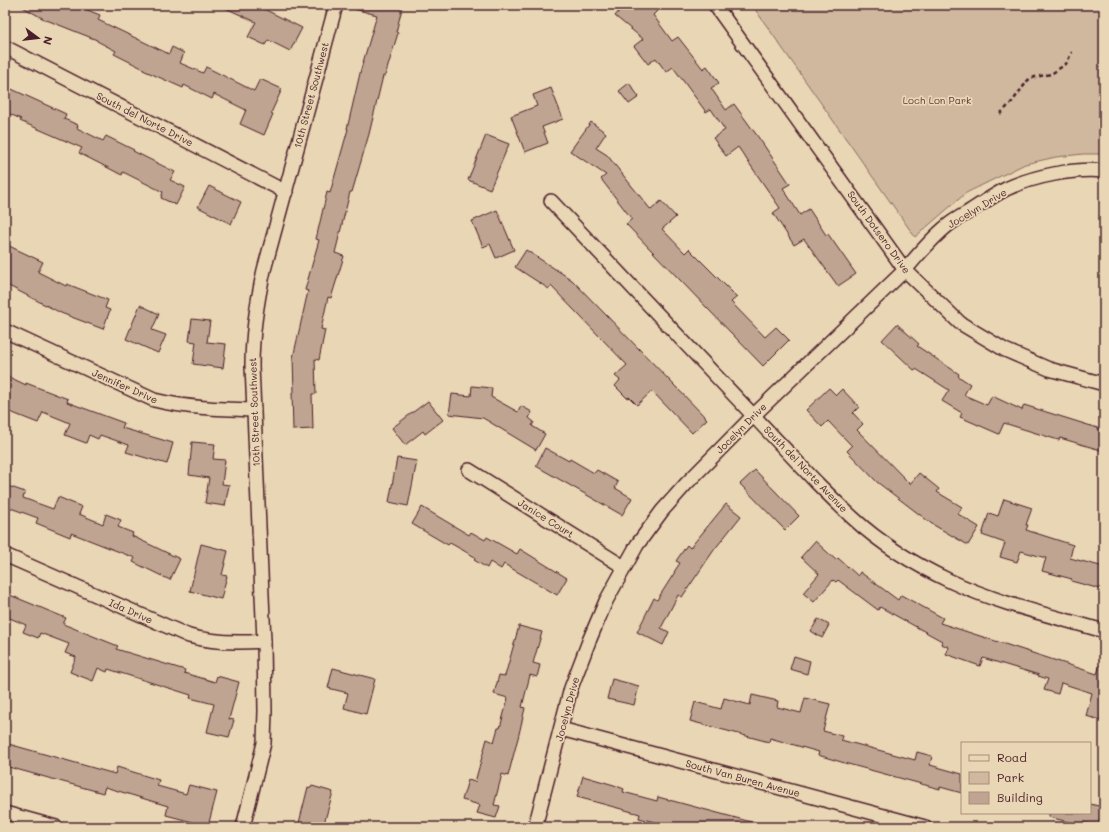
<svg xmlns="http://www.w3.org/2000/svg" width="1109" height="832" font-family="Mali,sans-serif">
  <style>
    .green { fill: #cfb89e; stroke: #8c6c64 }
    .building { fill: #bfa591; stroke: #4a1f2b }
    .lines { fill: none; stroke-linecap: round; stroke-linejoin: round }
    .street-casing { stroke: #4a1f2b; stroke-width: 16 }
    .path { stroke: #4a1f2b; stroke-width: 2.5; stroke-dasharray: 4 3; stroke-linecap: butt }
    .street { stroke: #e9d6b4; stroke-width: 13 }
    .labels { text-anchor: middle; stroke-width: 3.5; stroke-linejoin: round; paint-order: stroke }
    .street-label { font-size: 10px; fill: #4a1f2b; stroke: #e9d6b4 }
    .park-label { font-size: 10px; fill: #5e363c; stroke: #e9d6b4 }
  </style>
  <rect width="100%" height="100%" fill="#e9d6b4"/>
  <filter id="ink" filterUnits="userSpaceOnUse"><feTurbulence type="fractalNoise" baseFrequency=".025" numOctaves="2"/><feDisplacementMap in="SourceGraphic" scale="8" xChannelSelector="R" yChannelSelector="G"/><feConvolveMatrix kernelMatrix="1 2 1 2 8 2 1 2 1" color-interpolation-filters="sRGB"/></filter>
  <g filter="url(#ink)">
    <path class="green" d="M752 5H1104V154H1083L1056 157 1025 164 966 193 915 237Z"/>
    <g class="building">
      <path d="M19 5H75L100 15 98 20 169 54 172 47 184 53 180 63 203 73 206 67 254 91 260 79 282 89 271 113 273 114 264 135 240 124 246 110 214 94 212 99 184 85 183 88 143 70 144 69 114 54 116 51 97 41V40L44 19Z"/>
      <path d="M219 5H256L302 28 290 51 268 40 265 45 248 37 256 22Z"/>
      <path d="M354 5H403L396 32 398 33 385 76H383L369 134 352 192H350L335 253 344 256 331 298 328 297 321 329 325 330 319 360 315 359 316 394H312L313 429 293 430 292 392H294L293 358 308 291 305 290 319 240 316 239 327 192 330 193 348 129H347L361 69 377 15 354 9Z"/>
      <path d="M624 5H649L657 11 653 15 672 41 678 37 703 69 707 66 719 83 711 88 726 110 734 104 761 141 790 184 783 188 800 215 809 209 826 235 828 234 856 274 838 286 804 239 794 245 773 213 780 208 738 147 726 156 713 138 725 130 711 109 706 112 673 67 666 72 656 58 648 64 634 46 643 39 615 16Z"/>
      <path d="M629 83 639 97 629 104 619 91Z"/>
      <path d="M5 86 66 114 64 119 78 125 77 128 103 141 106 136 134 150 133 151 175 172 170 180 185 187 176 205 161 198 163 192 123 172 122 175 79 153 82 148 20 121 21 119 5 112Z"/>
      <path d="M551 88 563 119 542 127 548 143 525 152 511 116 537 106 533 95Z"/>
      <path d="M591 122 606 133 596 148 607 155 651 210 661 201 676 217 662 229 685 253 689 249 737 297 731 302 765 337 776 327 789 340 763 366 626 224 632 219 601 179 606 175 570 151Z"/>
      <path d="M486 135 509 144 490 189 468 180Z"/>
      <path d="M209 186 241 202 231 224 198 207Z"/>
      <path d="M497 210 514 250 496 258 490 244 483 247 472 221Z"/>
      <path d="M5 244 43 262 38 272 66 286 67 284 108 300 105 308 110 310 103 329 61 313 5 284Z"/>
      <path d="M526 250 572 280 707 419 692 433 652 391 637 405 629 397 627 398 615 386 620 380 615 376 627 365 551 286 549 289 515 267Z"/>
      <path d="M140 305 159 314 152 330 166 335 158 353 126 339Z"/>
      <path d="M192 319 210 321 207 342 226 344 223 368 193 364 196 342 189 341Z"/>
      <path d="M897 324 919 344 917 346 959 374 958 376 970 384 964 395 987 405 992 396 1022 410 1024 405 1104 430V451L1060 438 1059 440 1055 439 1004 423 999 434 960 417 962 413 942 401 949 390 916 369 914 370 882 340Z"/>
      <path d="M5 375 26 385V383L68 399 67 402 124 423 122 428 173 443 167 464 126 452 129 445 100 435 98 439 89 435 86 443 65 435 70 423 43 412 38 423 5 410Z"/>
      <path d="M472 386 492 388 491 397 518 412 521 406 532 412 529 418 534 422 532 426 545 434 536 450 483 418 449 414 452 394 471 396Z"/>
      <path d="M829 388 836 395 842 389 859 407 853 413 863 424 857 430 910 484 919 473 939 489 937 492 962 507 958 514 979 527 968 545 932 524 877 482 847 451 852 446 828 421 822 427 806 410Z"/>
      <path d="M428 401 443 420 425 434 423 431 405 445 392 428Z"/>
      <path d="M192 442 215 444 213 459 225 460 222 484 229 485 225 506 205 503 209 478 189 475Z"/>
      <path d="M545 448 569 461 570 459 594 473 597 470 618 482 615 488 632 498 622 515 536 466Z"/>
      <path d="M397 458 417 461 408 506 389 502Z"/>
      <path d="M755 470 799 516 785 530 740 484Z"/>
      <path d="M5 485 25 492 23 498 53 509 58 497 82 507 79 514 103 524 106 514 121 520 118 527 133 533 132 536 180 559 170 580 133 562 135 558 71 533 70 537 36 523 38 518 5 506Z"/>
      <path d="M1004 499 1032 508 1026 525H1028L1026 530 1073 545 1070 558 1104 567V590L1071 581 1072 579 1042 571 1046 558 1021 551 1017 562 1000 557 1005 543 982 535 989 513 998 516Z"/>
      <path d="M726 504 741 516 714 550 682 597 678 595 661 628 669 632 663 645 637 632 654 598 657 600 675 572H674L680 563 676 561 687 545 690 548Z"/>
      <path d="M422 507 469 535 471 532 485 540 487 537 517 554 520 549 567 578 557 595 504 564 501 569 490 562 487 568 474 560 475 557 450 543 448 545 412 524Z"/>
      <path d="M815 541 836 560 838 558 858 576 860 572 898 600 901 595 943 618 940 623 1097 674 1100 665H1104V721L1086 716 1092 693 1061 683 1058 694 1044 690 1048 679 1038 676 1039 675 983 658 980 666 946 654 949 647 941 644 942 641 880 607 878 610 838 580 836 582 833 580 814 602 803 593 819 574 801 557Z"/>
      <path d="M201 544 228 551 222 575 227 576 221 599 190 591Z"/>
      <path d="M5 593 66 618 63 624 118 646 116 649 185 670 184 673 215 682 217 676 239 682 229 719 234 720 229 737 207 732 214 704 190 698 191 695 108 669 107 672 98 668 93 681 70 672 76 657 65 653 69 644 40 633 38 638 23 632 26 625 5 616Z"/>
      <path d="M818 619 829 625 822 638 811 631Z"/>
      <path d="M519 626 542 632 533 663 540 665 537 677 530 675 522 707 525 708 519 734 508 776 502 774 494 805 500 806 496 818 477 813 480 805 462 800 468 780 475 782 487 739 494 742 498 728H500L508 698 494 694 499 675 505 676Z"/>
      <path d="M794 656 810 661 807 674 790 669Z"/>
      <path d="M333 668 375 679 366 714 344 708 348 693 328 688Z"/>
      <path d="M612 679 639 686 634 705 607 699Z"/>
      <path d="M752 695 778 701 777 707 801 713 805 698 830 704 823 731 842 736 841 740 915 760 917 752 932 756 930 765 962 774V793L940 787V789L848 764 818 755 819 752 770 738 769 742 690 721 695 702 721 709 724 698 750 705Z"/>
      <path d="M5 743 115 774 117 767 159 780 157 786 186 794 189 785 217 792 208 826 166 815 168 806 105 787 103 793 5 766Z"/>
      <path d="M583 776 614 785 624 789 623 792 657 801 658 797 755 823 754 827H674L639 818 640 814 577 797Z"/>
      <path d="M312 786 333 792 323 827H298L308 787 311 788Z"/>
      <path d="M1090 804 1103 807 1098 827H1090V824L1084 823V826L1049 817V813H1090Z"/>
    </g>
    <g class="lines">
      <g class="street-casing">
        <g id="street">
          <path d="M715 5 905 270 960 323 1005 350 1049 369 1104 384"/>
          <path d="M5 47 286 192"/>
          <path d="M551 201 816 482C828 494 841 507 853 518 881 544 916 565 950 581 999 604 1053 616 1104 631"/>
          <path d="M5 331 154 400C186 408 220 409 254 410"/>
          <path d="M469 470 624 567"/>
          <path d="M5 555 189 636C214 643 239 643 264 641"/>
          <path d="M561 729 925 827"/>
          <path d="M5 813 56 827"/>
          <path d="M243 827 264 743 265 711 264 641 252 366C252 333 257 302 264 270L336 5"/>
          <path d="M535 827 571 688 589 641 606 601 637 545 662 511 686 484 754 415 905 270C918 255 931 239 947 226 953 221 960 217 967 213 980 205 992 196 1006 189 1034 176 1074 168 1104 171"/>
        </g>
      </g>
      <path class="path" d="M1000 114 1012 102 1028 80 1035 77 1051 74 1066 64 1072 52"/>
      <use href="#street" class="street"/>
    </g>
  </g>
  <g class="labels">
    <g class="street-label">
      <text transform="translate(311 95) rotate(-75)" y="4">10th Street Southwest</text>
      <text transform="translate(145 119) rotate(27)" y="4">South del Norte Drive</text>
      <text transform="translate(977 208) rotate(-31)" y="4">Jocelyn Drive</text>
      <text transform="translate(879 232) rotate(54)" y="4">South Dotsero Drive</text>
      <text transform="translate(125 386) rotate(24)" y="4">Jennifer Drive</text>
      <text transform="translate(254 412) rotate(-92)" y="4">10th Street Southwest</text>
      <text transform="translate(741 428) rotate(-45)" y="4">Jocelyn Drive</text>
      <text transform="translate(806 469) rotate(46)" y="4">South del Norte Avenue</text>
      <text transform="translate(546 518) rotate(32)" y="4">Janice Court</text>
      <text transform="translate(131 611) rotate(24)" y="4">Ida Drive</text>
      <text transform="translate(567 709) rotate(-75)" y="4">Jocelyn Drive</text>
      <text transform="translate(743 778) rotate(15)" y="4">South Van Buren Avenue</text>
    </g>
    <g class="park-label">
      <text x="937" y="104">Loch Lon Park</text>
    </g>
  </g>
  <rect width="1109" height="832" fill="none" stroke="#e9d6b4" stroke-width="20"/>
  <rect x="10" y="10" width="1089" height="812" fill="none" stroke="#4a1f2b" stroke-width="1.5" filter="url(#ink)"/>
  <rect x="961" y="742" width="130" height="72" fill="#e9d6b4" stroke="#a98d7d"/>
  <rect x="969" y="755" width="20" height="6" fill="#e9d6b4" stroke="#a98d7d"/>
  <text x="997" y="762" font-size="12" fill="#4a1f2b">Road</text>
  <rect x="969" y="772" width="20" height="12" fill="#cfb89e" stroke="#a98d7d"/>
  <text x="997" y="782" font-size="12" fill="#4a1f2b">Park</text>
  <rect x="969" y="792" width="20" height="12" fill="#bfa591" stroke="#a98d7d"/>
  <text x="997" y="802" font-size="12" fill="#4a1f2b">Building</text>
  <g transform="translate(38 38) rotate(105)" stroke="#e9d6b4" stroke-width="3" paint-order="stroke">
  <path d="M0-3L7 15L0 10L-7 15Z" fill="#4a1f2b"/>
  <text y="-6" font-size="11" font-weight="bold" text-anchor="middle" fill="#4a1f2b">N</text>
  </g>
</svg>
